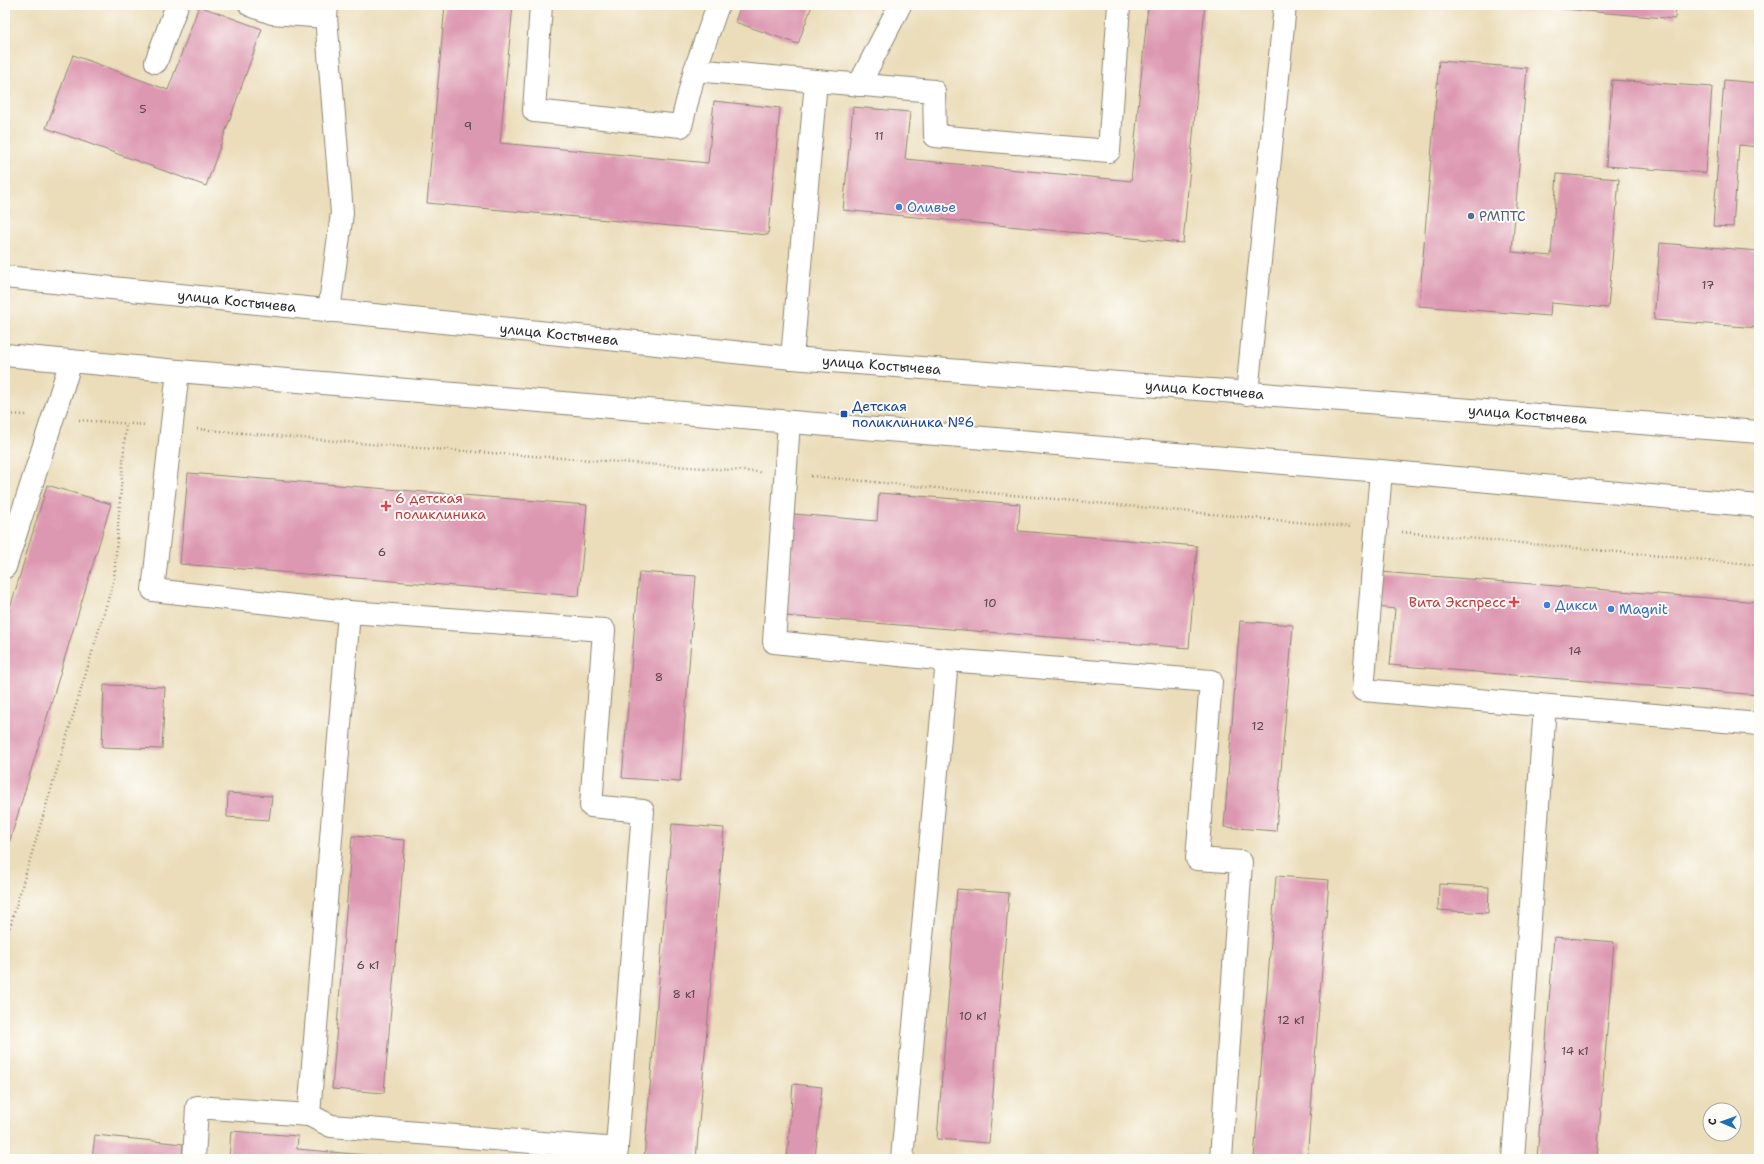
<svg xmlns="http://www.w3.org/2000/svg" width="1764" height="1164" font-family="'Shantell Sans',sans-serif">
  <style>
    .building { fill: #dd98b1 }
    .lines { fill: none; stroke-linecap: round; stroke-linejoin: round }
    .minor-casing { stroke: #8b8472; stroke-width: 24 }
    .path { stroke: #8b8472; stroke-width: 2.5; stroke-dasharray: 1 3; stroke-linecap: butt }
    .minor { stroke: #fff; stroke-width: 22 }
    .shop-dot { fill: #3f7fe0; stroke: #fdfcf7; stroke-width: 1.5 }
    .service-dot { fill: #5c6f8a; stroke: #fdfcf7; stroke-width: 1.5 }
    .transit-dot { fill: #1a4fb4; stroke: #fdfcf7; stroke-width: 1.5 }
    .health-dot { fill: #e0444e; stroke: #fdfcf7; stroke-width: 1.5 }
    .labels { text-anchor: middle; stroke-width: 4; stroke-linejoin: round; paint-order: stroke }
    .number-label { font-size: 12px; fill: #58464c }
    .shop-label { font-size: 14px; fill: #366cbe; stroke: #fdfcf7; text-anchor: start }
    .service-label { font-size: 14px; fill: #4e5e75; stroke: #fdfcf7; text-anchor: start }
    .street-label { font-size: 14px; fill: #2b2b2b; stroke: #fdfcf7 }
    .transit-label { font-size: 14px; fill: #164399; stroke: #fdfcf7; text-anchor: start }
    .health-label { font-size: 14px; fill: #be3a42; stroke: #fdfcf7; text-anchor: start }
  </style>
  <rect width="100%" height="100%" fill="#fdfcf7"/>
  <filter id="ink" filterUnits="userSpaceOnUse"><feTurbulence type="fractalNoise" baseFrequency=".025" numOctaves="2"/><feDisplacementMap in="SourceGraphic" scale="8" xChannelSelector="R" yChannelSelector="G"/><feConvolveMatrix kernelMatrix="1 2 1 2 8 2 1 2 1" color-interpolation-filters="sRGB"/></filter>
  <filter id="wash" filterUnits="userSpaceOnUse"><feTurbulence type="fractalNoise" baseFrequency=".012" numOctaves="4" result="noise"/><feDisplacementMap in="SourceGraphic" scale="16" xChannelSelector="R" yChannelSelector="G"/><feGaussianBlur stdDeviation="0.9" result="paint"/><feColorMatrix in="noise" values="0 0 0 0 0 0 0 0 0 0 0 0 0 0 0 0 0 1.4 0 .05"/><feComposite in="paint" operator="in"/></filter>
  <g filter="url(#wash)">
    <rect width="100%" height="100%" fill="#ebddba"/>
    <g id="blocks">
      <g class="building">
        <path d="M445 5H513L500 143 708 163 714 101 780 108 768 235 427 203Z"/>
        <path d="M741 5H812L798 44 735 22Z"/>
        <path d="M1148 5H1205L1183 243 843 210 853 107 910 112 905 159 1131 181Z"/>
        <path d="M1520 5H1676L1675 19Z"/>
        <path d="M199 6 262 29 206 186 46 128 73 55 168 90Z"/>
        <path d="M1439 61 1527 68 1512 252 1551 256 1557 174 1619 179 1608 308 1551 303 1550 316 1419 306Z"/>
        <path d="M1612 80 1712 87 1706 173 1606 166Z"/>
        <path d="M1724 80 1759 83V147L1739 145 1733 227 1713 226Z"/>
        <path d="M1660 243 1759 251V328L1654 320Z"/>
        <path d="M188 473 587 505 579 596 180 564Z"/>
        <path d="M47 485 111 504 5 857V625Z"/>
        <path d="M879 493 1020 504 1018 531 1197 546 1189 648 786 616 794 514 877 521Z"/>
        <path d="M639 572 696 576 680 782 622 778Z"/>
        <path d="M1380 572 1759 602V695L1390 665 1395 609 1378 607Z"/>
        <path d="M1240 621 1293 625 1276 831 1224 827Z"/>
        <path d="M104 685 165 687 162 749 102 747Z"/>
        <path d="M228 793 272 796 269 820 227 817Z"/>
        <path d="M672 824 724 828 696 1159H644Z"/>
        <path d="M352 836 405 840 384 1093 332 1089Z"/>
        <path d="M1276 876 1329 880 1307 1159H1254Z"/>
        <path d="M1439 884 1489 887 1488 913 1438 910Z"/>
        <path d="M957 889 1009 893 989 1143 937 1139Z"/>
        <path d="M1554 937 1614 942 1597 1159H1537Z"/>
        <path d="M793 1084 822 1087 815 1159H787Z"/>
        <path d="M231 1131 298 1136 297 1149 411 1159H229Z"/>
        <path d="M95 1135 183 1144 182 1159H92Z"/>
      </g>
    </g>
  </g>
  <g filter="url(#ink)">
    <use href="#blocks" fill-opacity="0" stroke="#8b8472" stroke-width="1"/>
    <g class="lines">
      <g class="minor-casing">
        <g id="minor">
          <path d="M250 5 272 13 326 17"/>
          <path d="M327 5 326 17 342 213 329 311"/>
          <path d="M541 5 534 111 681 126 695 70 816 81 792 358"/>
          <path d="M156 62 177 5"/>
          <path d="M695 70 718 5"/>
          <path d="M816 81 934 91 935 136 1109 151 1119 5"/>
          <path d="M859 85 900 5"/>
          <path id="s1" d="M5 277 792 358 1759 432"/>
          <path d="M5 355 178 371 1381 471 1759 506"/>
          <path d="M178 371 153 590 349 612 604 630 591 806 643 811 616 1159"/>
          <path d="M1247 394 1285 5"/>
          <path d="M789 422 774 642 947 660 1211 681 1197 859 1241 862 1221 1159"/>
          <path d="M1381 471 1363 690 1759 724"/>
          <path d="M5 567 71 361"/>
          <path d="M309 1115 331 1126 617 1149"/>
          <path d="M194 1159 197 1107 309 1115 349 612"/>
          <path d="M902 1159 947 660"/>
          <path d="M1513 1159 1545 706"/>
        </g>
      </g>
      <g class="path">
        <path d="M5 414 26 415"/>
        <path d="M79 420 146 425"/>
        <path d="M197 429 392 446 760 472"/>
        <path d="M811 476 1350 527"/>
        <path d="M1402 532 1759 565"/>
        <path d="M5 943 114 579 126 423"/>
      </g>
      <use href="#minor" class="minor"/>
    </g>
  </g>
  <g class="shop-dot">
    <circle cx="899" cy="207" r="4"/>
    <circle cx="1547" cy="605" r="4"/>
    <circle cx="1611" cy="609" r="4"/>
  </g>
  <circle class="service-dot" cx="1471" cy="216" r="4"/>
  <rect class="transit-dot" x="840" y="410" width="8" height="8" rx="2"/>
  <g class="health-dot">
    <path d="M384 500h4v4h4v4h-4v4h-4v-4h-4v-4h4z"/>
    <path d="M1512 596h4v4h4v4h-4v4h-4v-4h-4v-4h4z"/>
  </g>
  <g class="labels">
    <g class="number-label">
      <text x="143" y="113">5</text>
      <text x="468" y="130">9</text>
      <text x="879" y="140">11</text>
      <text x="1708" y="289">17</text>
      <text x="382" y="556">6</text>
      <text x="990" y="607">10</text>
      <text x="1575" y="655">14</text>
      <text x="659" y="681">8</text>
      <text x="1258" y="730">12</text>
      <text x="368" y="969">6 к1</text>
      <text x="684" y="998">8 к1</text>
      <text x="973" y="1020">10 к1</text>
      <text x="1291" y="1024">12 к1</text>
      <text x="1575" y="1055">14 к1</text>
    </g>
    <g class="shop-label">
      <text x="907" y="212">Оливье</text>
      <text x="1555" y="610">Дикси</text>
      <text x="1619" y="614">Magnit</text>
    </g>
    <g class="service-label">
      <text x="1479" y="221">РМПТС</text>
    </g>
    <g class="street-label">
      <text dy="5" stroke="none"><textPath href="#s1" startOffset="233">улица Костычева</textPath></text>
      <text dy="5" stroke="none"><textPath href="#s1" startOffset="557">улица Костычева</textPath></text>
      <text dy="5" stroke="none"><textPath href="#s1" startOffset="881">улица Костычева</textPath></text>
      <text dy="5" stroke="none"><textPath href="#s1" startOffset="1205">улица Костычева</textPath></text>
      <text dy="5" stroke="none"><textPath href="#s1" startOffset="1529">улица Костычева</textPath></text>
    </g>
    <g class="transit-label">
      <text x="852" y="411">Детская<tspan x="852" dy="16">поликлиника №6</tspan></text>
    </g>
    <g class="health-label">
      <text x="395" y="503">6 детская<tspan x="395" dy="16">поликлиника</tspan></text>
      <text x="1506" y="607" text-anchor="end">Вита Экспресс</text>
    </g>
  </g>
  <rect width="1764" height="1164" fill="none" stroke="#fdfcf7" stroke-width="20"/>
  <g transform="translate(1722 1122) rotate(272)"><circle r="19" fill="#fdfcf7" stroke="#a9a8a5"/>
  <path d="M0-3L7 15L0 10L-7 15Z" fill="#1f6fb2"/>
  <text y="-6" font-size="11" font-weight="bold" text-anchor="middle" fill="#2b2b2b">С</text>
  </g>
</svg>
